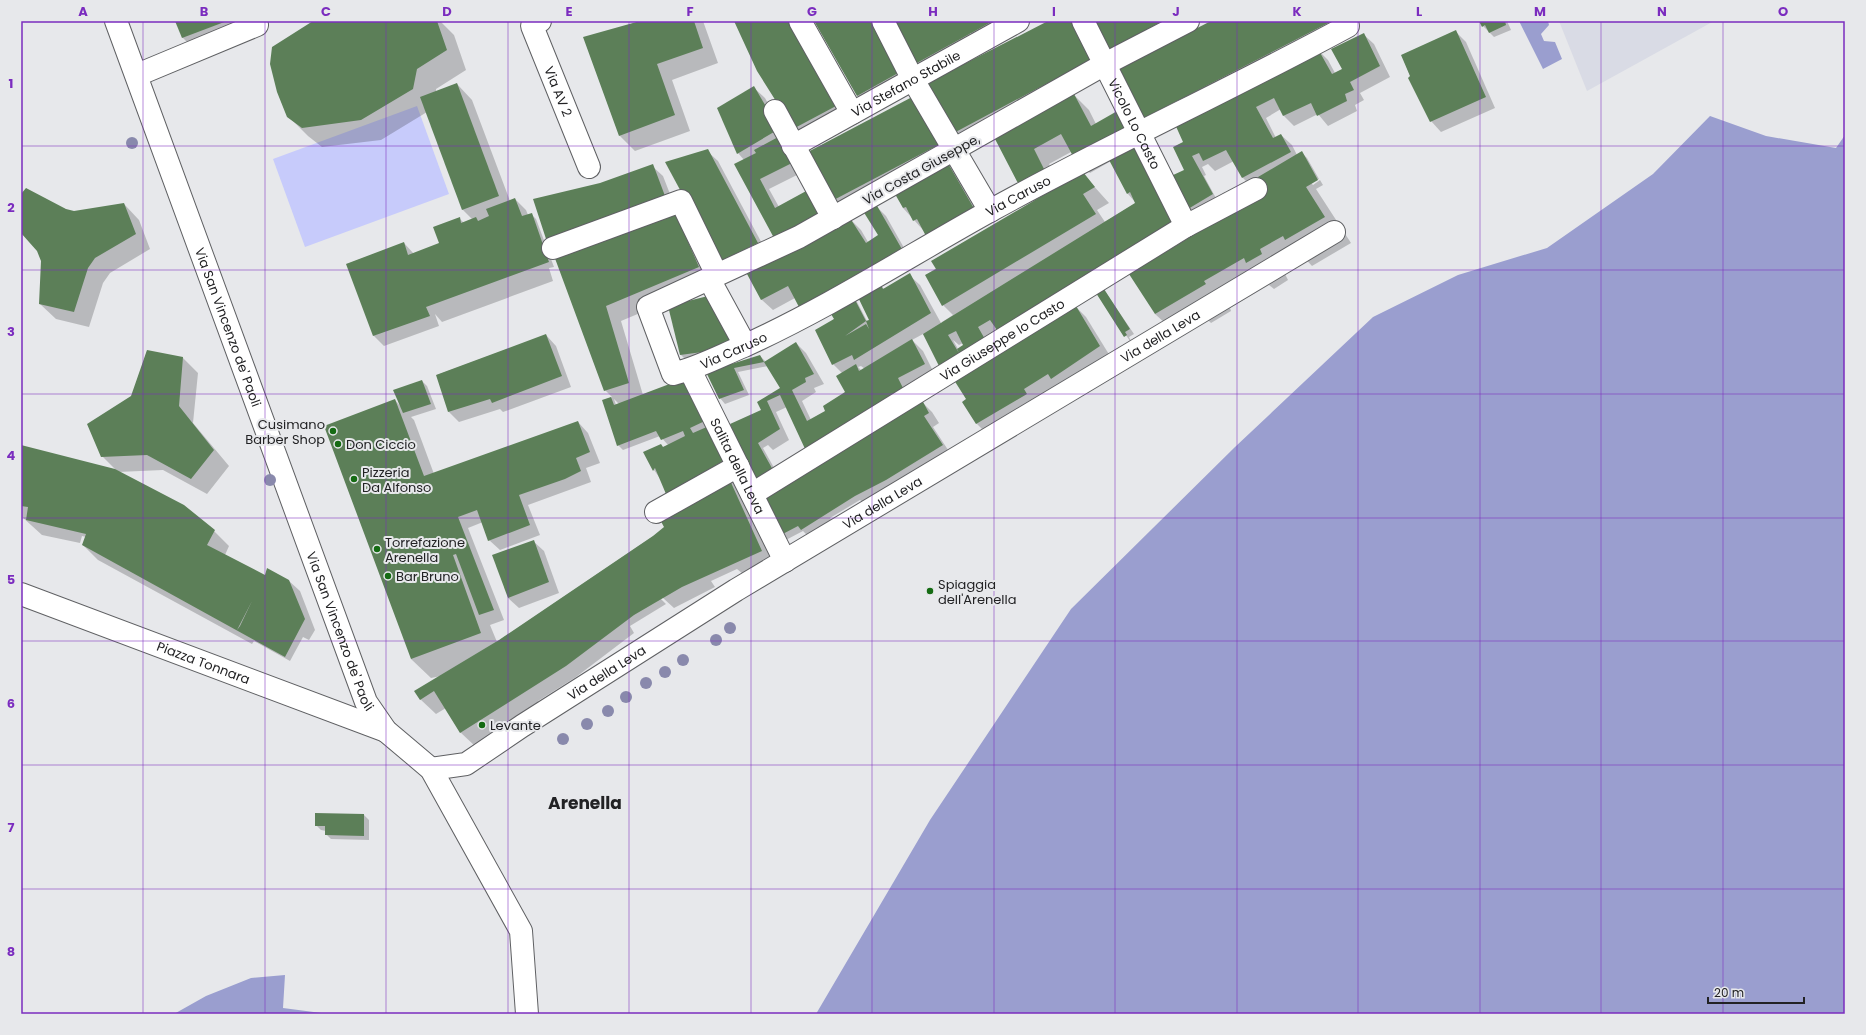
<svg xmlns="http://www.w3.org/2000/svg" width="1866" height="1035" font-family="Poppins,sans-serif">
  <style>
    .built { fill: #d9dbe5 }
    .green { fill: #c7cbfb }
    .water { fill: #9a9ecf }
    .shadow { fill: #0003; fill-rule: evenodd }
    .building { fill: #5c7f58; fill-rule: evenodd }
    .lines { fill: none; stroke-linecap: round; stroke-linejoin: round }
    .minor-casing { stroke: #5f6063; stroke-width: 24 }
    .minor { stroke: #fff; stroke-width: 22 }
    .tree { fill: #8989ac }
    .grid { fill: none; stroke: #7b2cbf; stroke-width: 1; stroke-opacity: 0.55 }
    .poi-dot { fill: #156b13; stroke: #e7e8eb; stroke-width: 1.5 }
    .labels { text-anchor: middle; stroke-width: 4; stroke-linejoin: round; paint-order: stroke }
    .street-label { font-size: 13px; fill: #222224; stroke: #e7e8eb }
    .poi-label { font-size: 13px; fill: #222224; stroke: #e7e8eb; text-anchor: start }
    .district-label { font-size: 17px; font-weight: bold; fill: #222224; stroke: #e7e8eb }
    .neatline { fill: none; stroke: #7b2cbf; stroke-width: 1.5 }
    .grid-label { font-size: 13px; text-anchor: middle; font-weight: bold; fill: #7b2cbf }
  </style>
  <rect width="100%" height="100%" fill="#e7e8eb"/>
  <path class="built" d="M1559 21H1714L1587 91Z"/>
  <path class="green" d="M417 106 449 194 305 247 273 159Z"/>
  <g class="water">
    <path d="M1519 21H1548L1549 25 1541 34 1544 41 1555 42 1562 59 1543 69Z"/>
    <path d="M1710 116 1766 136 1836 148 1845 135V1014H816L930 820 1071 609 1235 447 1373 317 1458 275 1547 248 1653 174Z"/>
    <path d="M285 975 283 1008 329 1014H174L206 996 251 978Z"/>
  </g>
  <g class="shadow">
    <path d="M176 21H233L239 37 198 53 183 38Z"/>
    <path d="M315 21H440L454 35 466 70 436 89V92L457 84 472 100 510 201 515 199 526 210 528 215 531 214 536 219 554 267 549 268 553 281 442 322 435 314 439 326 384 346 374 336 347 264 404 243 414 254 441 244 459 218 464 223 473 220 463 210 427 112 381 140 322 147 308 136 288 116Z"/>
    <path d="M644 21H703L718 63 672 80 690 131 635 151 620 136Z"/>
    <path d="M735 21H790L840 111 802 140Z"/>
    <path d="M815 21H874L909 82 868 106 858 96Z"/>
    <path d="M892 21H1007L978 40 968 30 966 31 980 45 926 74 916 64Z"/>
    <path d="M1050 21 1103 70 961 145 951 135Z"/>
    <path d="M1091 21H1192L1116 63Z"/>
    <path d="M1213 21H1335L1318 50 1328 60 1335 73 1344 69 1363 34 1374 44 1390 77 1360 93 1364 100 1355 105 1357 111 1328 126 1318 114 1294 126 1284 116 1281 109 1266 118 1276 138 1281 135 1292 145 1297 155 1302 153 1307 158 1319 179 1311 183 1313 185 1320 180 1323 185 1316 189 1351 243 1312 266 1298 251 1279 262 1288 280 1274 289 1269 285 1230 308 1231 311 1211 323 1195 307 1166 324 1155 314 1268 192 1253 188 1243 178 1234 161 1215 171 1208 164 1202 167 1206 175 1204 176 1217 200 1193 213 1188 208 1184 142 1175 122 1141 119 1116 71Z"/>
    <path d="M1481 21H1507L1511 30 1494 37 1483 26Z"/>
    <path d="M1456 32 1466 42 1495 108 1441 132 1431 121 1419 99 1402 55Z"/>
    <path d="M754 88 765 98 789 140 803 172 769 189 779 207 785 248 744 160 738 153Z"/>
    <path d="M1074 95 1089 110 1096 124 1186 235 941 368 923 334 912 340 923 351 935 375 817 460 787 407 776 412 789 440 773 450 768 445 763 448 778 475 731 425 762 411 758 402 781 389 768 366 738 372 749 395 725 404 720 398 708 372 760 356 766 362 796 343 806 353 824 384 814 388 816 392 802 401 811 420 827 411 847 392 843 374 833 364V320L852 297 857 302 867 321 871 320 857 292 795 298 773 310 762 300 749 274 850 219 861 230 868 242 880 235 876 206 886 216 912 262 879 283 884 289 909 275 920 285 941 323 944 326 942 322 953 315 943 305 926 275 1035 202 1020 187 997 140ZM1071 152 1074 158 1090 173 1111 161 1128 194 1136 203 1105 222 1097 210 1109 203 1083 174 1060 187 1049 164ZM953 340 959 345 963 343 965 346 958 349ZM861 366 865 369 862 371 858 367Z"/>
    <path d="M914 98 944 149 840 212 829 202Z"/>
    <path d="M707 151 718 161 767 253 720 261Z"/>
    <path d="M652 166 663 176 670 194 673 208 714 282 621 321 643 395 687 378 729 466 728 477 738 487 772 561 743 574 737 569 711 581 715 587 674 608 663 598H660L666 604 630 626 634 633 576 677 538 701 542 707 476 747 460 732 446 708 436 714 420 699 441 676 431 678 411 659 395 400 401 407 422 381 427 386 436 409 411 417 414 420 434 474 578 422 588 433 600 463 586 468 591 482 528 505 540 535 500 550 489 540 483 522 468 528 504 620 490 625 497 642 665 528 678 504 654 470 663 447 668 445 660 436 623 450 618 445 603 401 612 397 605 390 601 184ZM614 399 619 404 616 405Z"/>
    <path d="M949 166 959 176 986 222 924 231 903 208Z"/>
    <path d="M21 196 74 212 124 204 139 220 150 249 110 273 103 283 89 327 56 319 40 304 42 261 38 251 21 231Z"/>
    <path d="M1104 290 1134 334 1129 337 1131 341H1130L1097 294Z"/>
    <path d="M669 307 744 354 686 360 681 355Z"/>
    <path d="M1076 307 1086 317 1110 356 987 434 977 424 963 402Z"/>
    <path d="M546 335 556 346 571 387 503 412 500 409 459 422 449 412 437 375Z"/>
    <path d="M147 351 183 358 198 373 193 423 229 466 207 494 163 470 118 472 214 531 229 546 225 555 265 576 267 570 289 581 300 591 315 630 309 640 303 637 290 661 254 641 252 644 98 560 83 545 86 537 82 536 80 543 42 535 21 516V446L116 470 102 456 132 396Z"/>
    <path d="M922 402 932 412 939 423 933 427 952 456 866 505 860 500 830 518 834 525 812 540 803 531 782 542 777 537Z"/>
    <path d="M533 541 544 551 559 593 519 608 508 598Z"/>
    <path d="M364 815 369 820V840L331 839 326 834V831L321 830 316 825Z"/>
  </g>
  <g class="building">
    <path d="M175 21H227L182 38Z"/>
    <path d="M313 21H437L447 50 417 69 413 89 361 120 302 128 287 117 277 92 270 64 272 47Z"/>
    <path d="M640 21H694L703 48 657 64 675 115 619 136 583 37Z"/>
    <path d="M734 21H788L836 106 791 130 774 98 757 71Z"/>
    <path d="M814 21H870L900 72 857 96Z"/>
    <path d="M891 21H993L915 64Z"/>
    <path d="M1048 21H1073L1093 59 950 135 923 85Z"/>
    <path d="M1090 21H1162L1105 53Z"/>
    <path d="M1211 21 1330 22 1140 120 1115 70Z"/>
    <path d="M1479 21H1505L1506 25 1489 33 1485 25 1482 27Z"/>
    <path d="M1456 30 1486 97 1430 122 1408 78 1410 76 1401 55Z"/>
    <path d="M1364 33 1380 66 1350 82 1354 90 1345 94 1347 101 1317 116 1311 103 1283 116 1274 98 1256 107 1273 138 1281 134 1291 152 1242 178 1226 150 1203 161 1199 153 1192 156 1213 194 1188 209 1171 176 1184 170 1173 147 1183 142 1174 122 1318 49 1332 74 1342 69 1331 49Z"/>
    <path d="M457 83 499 196 462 210 420 97Z"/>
    <path d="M754 86 779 129 737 154 717 108Z"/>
    <path d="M1074 94 1091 126 1119 110 1129 129 1074 158 1061 134 1034 149 1046 173 1020 187 995 139Z"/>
    <path d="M914 96 940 144 828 203 804 154Z"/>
    <path d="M780 136 794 162 760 179 775 208 808 190 821 213 774 238 734 164 756 153 754 150Z"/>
    <path d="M1134 143 1177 224 997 330 990 320 978 327 986 341 940 368 923 334 1135 203 1130 192 1127 194 1108 158ZM956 331 963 345 957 349 959 353 948 335Z"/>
    <path d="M708 149 758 243 719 262 665 162Z"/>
    <path d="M1302 151 1318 180 1306 187 1325 217 1285 240 1283 236 1260 249 1262 254 1246 263 1244 258 1204 281 1206 284 1155 314 1129 274 1266 191 1258 177Z"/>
    <path d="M653 164 665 196 548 245 533 199 600 183Z"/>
    <path d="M949 165 976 212 927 238 917 219 913 221 906 207 903 208 895 194Z"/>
    <path d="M1083 172 1095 187 1083 194 1096 214 942 306 925 275 936 269 931 261Z"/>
    <path d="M26 188 66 209 74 211 124 203 136 234 95 258 88 268 74 312 39 304 41 261 37 251 21 233V194Z"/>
    <path d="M515 198 522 216 532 213 549 262 426 307 430 316 373 336 346 264 404 242 408 255 439 243 433 227 460 217 461 223 476 217 478 221 489 216 486 209Z"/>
    <path d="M876 204 903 251 799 307 788 286 761 300 747 274 850 218 866 243 878 235 863 211Z"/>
    <path d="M673 207 699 267 606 306 629 383 604 391 553 253Z"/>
    <path d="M910 273 931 313 854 360 852 355 832 365 815 330 834 319 828 309 853 296 866 321 869 320 856 293 879 282 883 289ZM866 321 869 329 866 324 845 336Z"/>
    <path d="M1104 289 1130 329 1125 332 1127 335 1124 337 1096 293Z"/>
    <path d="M708 296 735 343 725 349 680 355 668 306Z"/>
    <path d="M1076 306 1100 346 1051 379 1048 374 1024 389 1027 394 976 424 962 402 966 399 954 380Z"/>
    <path d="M546 334 562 376 492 403 490 399 448 412 436 375Z"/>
    <path d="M912 339 925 364 898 378 904 390 806 451 780 395 767 401 780 429 758 443 773 470 755 482 730 424 761 410 757 402 780 388 764 362 796 342 814 374 805 378 806 382 792 390 807 421 825 411 823 406 845 392 836 376 856 364 859 371Z"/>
    <path d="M147 350 183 357 179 406 214 450 191 479 147 455 101 457 87 424 131 396Z"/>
    <path d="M760 355 764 362 734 368 744 390 719 399 706 372Z"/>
    <path d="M688 377 707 420 690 428 693 433 709 426 725 460 666 494 655 468 653 471 643 452 661 444 663 447 685 436 683 431 661 440 656 431 617 446 602 400 611 397 614 405Z"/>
    <path d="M422 380 431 404 403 413 393 390Z"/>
    <path d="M395 399 424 476 578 421 590 452 576 458 581 471 565 479 519 495 530 525 488 541 477 510 458 517 494 610 479 615 456 554 453 555 481 633 411 659 324 426Z"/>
    <path d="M922 400 929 413 924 416 943 445 886 480 855 496 801 530 798 526 777 537 757 498Z"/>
    <path d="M21 445 115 469 184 505 215 530 207 545 265 575 267 568 289 580 305 619 285 657 82 545 86 534 26 520 28 507 21 506ZM252 601 240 626 237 630Z"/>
    <path d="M728 476 762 551 682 587 634 615 566 666 460 733 434 691 420 700 414 691 499 640 653 536 664 527 657 514Z"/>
    <path d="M534 540 549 582 508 598 492 555Z"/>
    <path d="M315 813 364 814V836L325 835V826H315Z"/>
  </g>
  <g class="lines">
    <g class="minor-casing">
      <g id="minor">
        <path id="s1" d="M116 21 366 702 386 731 431 769 521 931 527 1014"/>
        <path id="s2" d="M540 21 532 26 589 167"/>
        <path d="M800 21 852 113"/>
        <path d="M883 21 912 78 990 211"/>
        <path id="s3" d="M1083 21 1186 226"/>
        <path id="s4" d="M1188 21 1105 64 799 237 648 307 673 374C698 368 720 356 744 346 828 308 907 257 988 212 1107 146 1230 90 1348 26L1347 21"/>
        <path d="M137 75 257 25 255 21"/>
        <path d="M775 111 833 218"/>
        <path id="s5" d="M793 146 1018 21"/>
        <path d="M553 248 681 201 717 275"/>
        <path d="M709 279 745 345"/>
        <path id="s6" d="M690 370 785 561"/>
        <path id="s7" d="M752 494 1186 226 1256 189"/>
        <path d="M656 512 738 466"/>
        <path id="s8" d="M21 594 386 731"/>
        <path id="s9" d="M431 769 466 764 522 726 736 590 1334 232"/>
      </g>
    </g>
    <use href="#minor" class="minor"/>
  </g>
  <g class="tree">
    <circle cx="132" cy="143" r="6"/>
    <circle cx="270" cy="480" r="6"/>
    <circle cx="730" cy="628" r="6"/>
    <circle cx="716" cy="640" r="6"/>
    <circle cx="683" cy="660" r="6"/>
    <circle cx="665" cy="672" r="6"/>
    <circle cx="646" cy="683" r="6"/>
    <circle cx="626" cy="697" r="6"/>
    <circle cx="608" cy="711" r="6"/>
    <circle cx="587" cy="724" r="6"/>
    <circle cx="563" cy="739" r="6"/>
  </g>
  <path class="grid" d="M143 21V1014M265 21V1014M386 21V1014M508 21V1014M629 21V1014M751 21V1014M872 21V1014M994 21V1014M1115 21V1014M1237 21V1014M1358 21V1014M1480 21V1014M1601 21V1014M1723 21V1014M21 146H1845M21 270H1845M21 394H1845M21 518H1845M21 641H1845M21 765H1845M21 889H1845"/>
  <g class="poi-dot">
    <circle cx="333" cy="431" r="4"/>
    <circle cx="338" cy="444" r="4"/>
    <circle cx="354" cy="479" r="4"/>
    <circle cx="377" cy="549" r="4"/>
    <circle cx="388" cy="576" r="4"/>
    <circle cx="930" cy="591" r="4"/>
    <circle cx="482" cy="725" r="4"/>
  </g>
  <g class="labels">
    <g class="street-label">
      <text dy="5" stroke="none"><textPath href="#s5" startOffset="129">Via Stefano Stabile</textPath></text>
      <text dy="5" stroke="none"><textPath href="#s2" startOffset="80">Via AV 2</textPath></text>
      <text dy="5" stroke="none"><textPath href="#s3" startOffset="115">Vicolo Lo Casto</textPath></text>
      <text transform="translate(921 169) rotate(-29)" y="5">Via Costa Giuseppe,</text>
      <text dy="5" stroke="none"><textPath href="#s4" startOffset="1072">Via Caruso</textPath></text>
      <text dy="5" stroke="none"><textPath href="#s1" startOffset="326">Via San Vincenzo de' Paoli</textPath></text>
      <text dy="5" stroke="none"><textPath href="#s9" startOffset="851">Via della Leva</textPath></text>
      <text dy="5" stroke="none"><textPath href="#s7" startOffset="294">Via Giuseppe lo Casto</textPath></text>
      <text dy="5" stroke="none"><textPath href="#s4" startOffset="748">Via Caruso</textPath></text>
      <text dy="5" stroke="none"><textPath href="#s6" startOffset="107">Salita della Leva</textPath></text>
      <text dy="5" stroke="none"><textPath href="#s9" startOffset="527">Via della Leva</textPath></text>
      <text dy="5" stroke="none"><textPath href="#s1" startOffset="650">Via San Vincenzo de' Paoli</textPath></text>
      <text dy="5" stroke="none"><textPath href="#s8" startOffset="195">Piazza Tonnara</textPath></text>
      <text dy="5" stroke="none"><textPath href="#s9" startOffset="203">Via della Leva</textPath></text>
    </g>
    <g class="poi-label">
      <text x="325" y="429" text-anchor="end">Cusimano<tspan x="325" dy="15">Barber Shop</tspan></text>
      <text x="346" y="449">Don Ciccio</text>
      <text x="362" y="477">Pizzeria<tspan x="362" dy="15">Da Alfonso</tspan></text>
      <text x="385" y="547">Torrefazione<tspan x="385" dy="15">Arenella</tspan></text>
      <text x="396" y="581">Bar Bruno</text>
      <text x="938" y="589">Spiaggia<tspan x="938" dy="15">dell'Arenella</tspan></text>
      <text x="490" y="730">Levante</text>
    </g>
    <g class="district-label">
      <text x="585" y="809">Arenella</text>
    </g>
  </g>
  <rect width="1866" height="1035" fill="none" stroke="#e7e8eb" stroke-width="44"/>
  <path d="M1708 997v6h96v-6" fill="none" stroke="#222224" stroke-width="2"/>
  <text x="1714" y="997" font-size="12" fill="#222224" stroke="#e7e8eb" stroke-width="3" paint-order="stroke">20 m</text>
  <rect x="22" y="22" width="1822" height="991" class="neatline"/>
  <g class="grid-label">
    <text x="83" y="16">A</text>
    <text x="204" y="16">B</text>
    <text x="326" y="16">C</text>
    <text x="447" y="16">D</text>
    <text x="569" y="16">E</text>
    <text x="690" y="16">F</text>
    <text x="812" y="16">G</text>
    <text x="933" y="16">H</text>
    <text x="1054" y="16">I</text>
    <text x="1176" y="16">J</text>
    <text x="1297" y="16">K</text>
    <text x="1419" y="16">L</text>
    <text x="1540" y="16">M</text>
    <text x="1662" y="16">N</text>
    <text x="1783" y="16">O</text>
    <text x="11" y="88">1</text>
    <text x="11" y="212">2</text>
    <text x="11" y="336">3</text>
    <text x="11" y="460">4</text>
    <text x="11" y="584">5</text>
    <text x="11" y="708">6</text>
    <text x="11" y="832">7</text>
    <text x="11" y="956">8</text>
  </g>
</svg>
